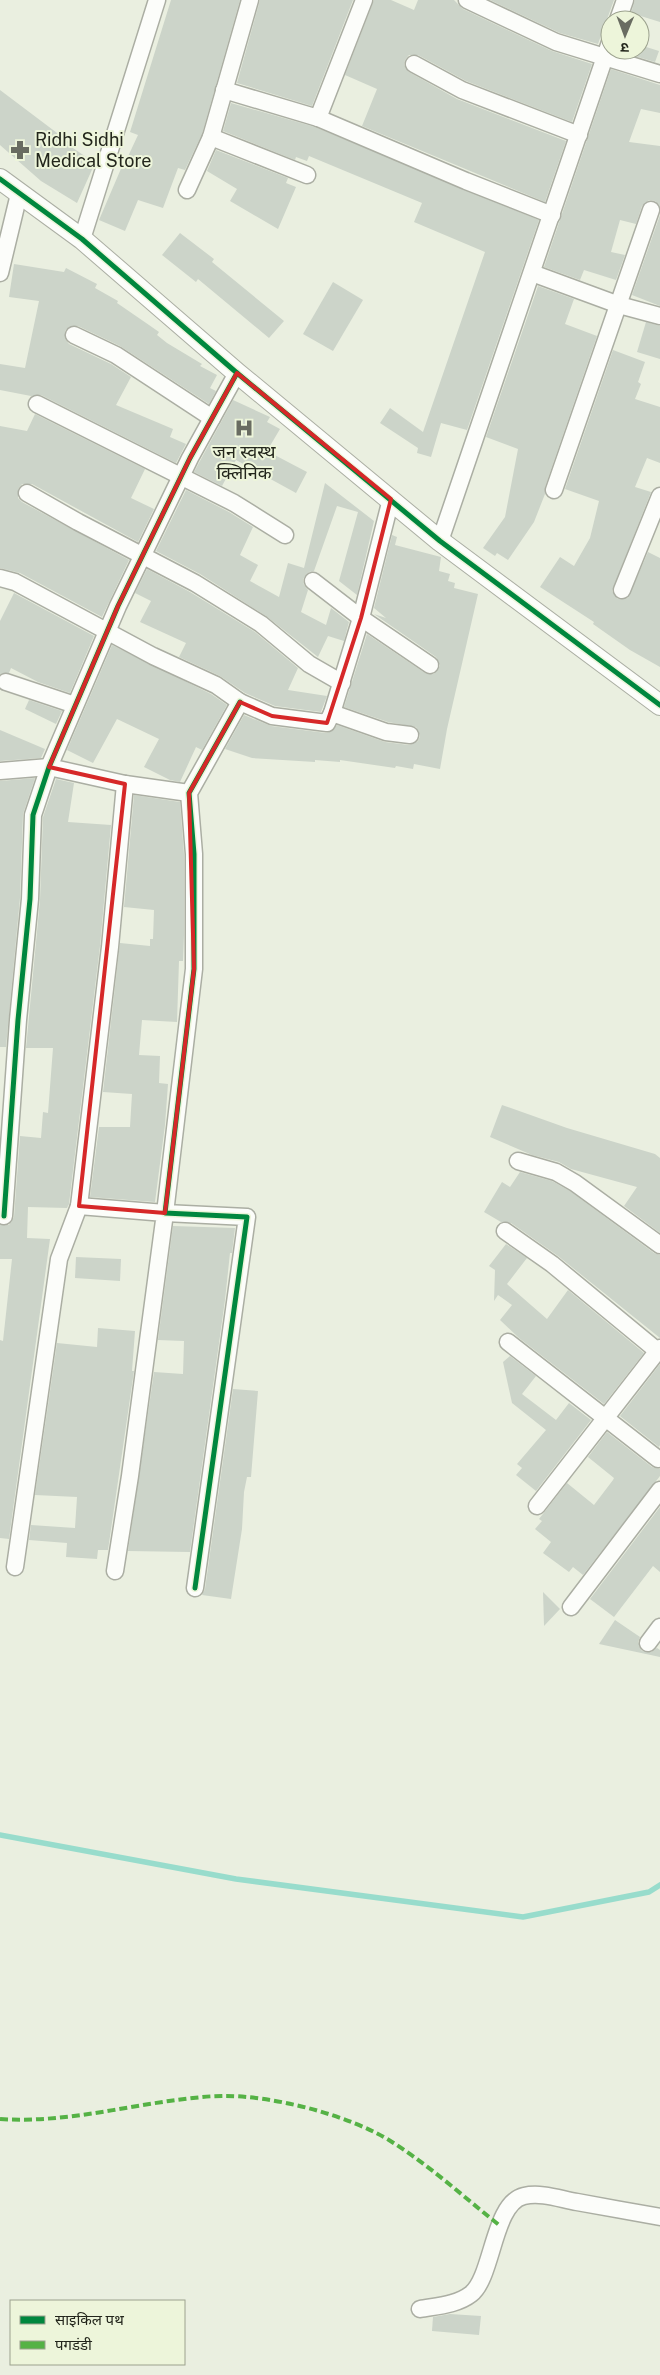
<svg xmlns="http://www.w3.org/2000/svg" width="660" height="2375" font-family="'Public Sans','Noto Sans Devanagari',sans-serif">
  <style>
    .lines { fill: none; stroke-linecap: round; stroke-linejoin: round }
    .stream { stroke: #98dccc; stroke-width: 5.5 }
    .building { fill: #ccd4c9 }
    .minor-casing { stroke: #abaea3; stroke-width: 19 }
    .tertiary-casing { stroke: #abaea3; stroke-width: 22 }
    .minor { stroke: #fcfdfa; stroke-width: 16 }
    .tertiary { stroke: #fcfdfa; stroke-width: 20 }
    .quiet { stroke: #55b245; stroke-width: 4; stroke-dasharray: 8 4; stroke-linecap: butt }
    .cycleway-casing { stroke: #edf5da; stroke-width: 8 }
    .cycleway { stroke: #00873e; stroke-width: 5 }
    .marked { fill: none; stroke: #d62828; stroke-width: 4; stroke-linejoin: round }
    .labels { text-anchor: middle; stroke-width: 4; stroke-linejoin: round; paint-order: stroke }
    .poi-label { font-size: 18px; fill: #23261c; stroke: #edf5da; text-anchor: start }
  </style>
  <rect width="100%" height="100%" fill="#eaefe0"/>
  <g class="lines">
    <path class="stream" d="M0 1835 236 1879 523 1917 649 1892 660 1885"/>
  </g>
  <g class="building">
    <path d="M171 0H240L202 134 185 170 178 168 163 208 138 200 125 231 99 220 123 164 124 165 138 135 130 132Z"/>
    <path d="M260 0H353L312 106 237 83Z"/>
    <path d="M374 0H391L414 10 418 0H454L463 9 552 51 592 64 572 122 466 81 418 55H409L405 60 404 65 409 72 457 99 566 141 545 202 362 126 377 89 345 75Z"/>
    <path d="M490 0H614L598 44 560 33Z"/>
    <path d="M635 0H660V22L631 13Z"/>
    <path d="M640 45 659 51 655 62 618 51 640 50Z"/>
    <path d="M611 69 660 85V113L641 109 629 142 660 146V206L655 201 649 200 642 206 636 224 620 220 611 252 625 255 616 280 584 270 580 280 544 267Z"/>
    <path d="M0 90 69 142 67 144 95 163 77 203 41 181 0 145Z"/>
    <path d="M231 103 315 127 539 220 467 430 441 423 431 457 417 453 418 448 380 423 390 408 423 432 485 252 414 222 422 203 309 156 307 161 296 157 295 160 223 131Z"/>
    <path d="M216 150 288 178 286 183 296 187 278 229 230 201 237 189 207 171Z"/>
    <path d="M660 215V306L632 295Z"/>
    <path d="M180 233 214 259 212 262 284 321 269 338 198 279 196 282 162 255Z"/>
    <path d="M14 264 64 272 66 268 97 284 95 288 118 301 117 303 149 325 159 332 157 335 167 343 202 364 200 366 217 375 210 388 216 391 209 404 120 346 78 326 69 327 65 331 66 340 69 344 111 364 131 377 116 405 173 429 170 437 186 444 176 463 41 395 31 396 0 390V364L25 368 39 301 9 297Z"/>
    <path d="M333 282 363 300 333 351 303 334Z"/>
    <path d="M538 286 574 299 565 324 597 336 545 487V494L534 522 508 560 497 553 495 556 483 548 505 517 518 449 486 437Z"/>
    <path d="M646 322 660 326V359L637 352Z"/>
    <path d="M613 350 645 362 638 382 641 384 635 399 660 407V463L647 458 635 487 651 492 612 591 618 599 628 598 648 552 660 558V667L630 650 593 624 594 622 540 587 560 557 574 566 590 538 599 501 565 489Z"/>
    <path d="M233 400 270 417 267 422 280 429 267 451 307 472 296 493 236 460 222 486 194 472Z"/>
    <path d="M35 414 145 469 131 498 154 509 138 542 32 484H22L18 489V498L22 502 129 560 102 617 20 573 0 568V426L27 431Z"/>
    <path d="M325 483 374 521 357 595 339 581 358 512 337 506 314 571 309 572 303 579 304 585 308 590 301 612 326 625 331 608 349 622 344 641 328 636 318 657 266 616 200 574 156 551 186 490 229 512 253 527 240 555 258 565 250 581 279 597 288 563 304 568Z"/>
    <path d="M392 535 397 537 395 545 441 557 439 571 450 574 448 581 455 583 454 588 478 594 447 729 440 769 414 764 413 769 396 766 395 768 340 760V762L315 760V762L252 758 225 749 244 715 271 726 326 733 332 731 337 725 385 742 409 745 418 741 420 736 416 727 388 722 344 707 367 634 425 673 434 674 440 666 436 657 374 614 386 618 374 608Z"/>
    <path d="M147 569 190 592 255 632 298 668 288 690 327 696 321 712 275 706 245 693 220 676 179 657 186 643 140 622 151 601 135 593Z"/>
    <path d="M14 593 94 636 70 693 38 682 11 668 9 673 0 674V621Z"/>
    <path d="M112 645 211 694 227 705 202 750 196 747 180 782 170 780 144 767 159 739 117 719 93 763 67 750Z"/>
    <path d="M29 700 62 711 56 724 25 709Z"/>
    <path d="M0 730 45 749 41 758 0 761Z"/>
    <path d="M35 778 23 814 20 898 6 1047H0V781Z"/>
    <path d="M56 779 74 783 68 822 111 825 100 946 69 1204 67 1208 28 1207 27 1238 50 1239 9 1539 0 1538V1340L3 1341 12 1259H0V1225H9L14 1217 20 1136 41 1138 43 1112 48 1113 53 1048H26L40 900 43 817Z"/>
    <path d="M134 795 180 802 184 854V935L183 961H179L177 1022 142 1020 139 1055 160 1056 159 1083 168 1084 165 1125 155 1202 90 1197 99 1127H130L132 1094 103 1092 120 943 150 946V939H153L154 910 124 907Z"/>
    <path d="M502 1105 567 1128 655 1154 660 1158V1233L624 1206 637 1187 571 1169 559 1162 532 1155 490 1137Z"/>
    <path d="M520 1172 552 1181 570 1191 654 1253 660 1255V1338L558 1256 511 1223 501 1222 484 1212 502 1182 510 1187Z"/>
    <path d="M173 1226 235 1228 232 1253H230L225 1300 190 1552 128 1551 154 1372 183 1374 184 1341 158 1340Z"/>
    <path d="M506 1244 527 1258 507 1284 547 1319 568 1290 644 1353 604 1404 519 1338 500 1320 512 1305 498 1295 494 1301 495 1270 489 1266Z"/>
    <path d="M76 1257 121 1259 120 1281 75 1278Z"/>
    <path d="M98 1328 135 1331 132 1371H134L108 1550H98L97 1559 66 1557 67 1543 29 1540 31 1525 75 1528 77 1497 35 1495 57 1343 97 1347Z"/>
    <path d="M510 1356 536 1376 522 1394 556 1420 569 1403 591 1420 536 1491 516 1475 522 1468 517 1464 546 1430 512 1403 503 1362Z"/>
    <path d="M660 1364V1445L659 1447 620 1416Z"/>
    <path d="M233 1389 258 1391 251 1477H247L244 1492 242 1529 231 1599 202 1595 205 1589Z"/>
    <path d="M607 1432 652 1467 660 1469V1476L583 1575 573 1567 569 1572 543 1553 551 1542 535 1529 542 1521 539 1519 567 1483 594 1505 613 1480 614 1478 588 1457Z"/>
    <path d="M660 1507V1572L653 1566 614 1617 590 1599Z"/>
    <path d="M543 1592 560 1609 544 1626Z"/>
    <path d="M615 1620 640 1637 638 1642 642 1651 651 1652 657 1648 660 1650V1657L599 1644Z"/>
    <path d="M450 2314 481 2316 479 2335 432 2331 433 2317Z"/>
  </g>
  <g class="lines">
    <g class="minor-casing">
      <g id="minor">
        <path d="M467 0 556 42 660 74"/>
        <path d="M618 20 625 0"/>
        <path d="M414 64 462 90 579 135"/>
        <path d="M224 90 318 118 466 181 552 215"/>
        <path d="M318 118 364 0"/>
        <path d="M211 137 307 175"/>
        <path d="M187 190 211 137 250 0"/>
        <path d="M82 239 157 0"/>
        <path d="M0 273 19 194"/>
        <path d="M532 273 619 305 660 316"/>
        <path d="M74 335 116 355 212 418"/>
        <path d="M37 404 234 503 285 535"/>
        <path d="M554 490 651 210"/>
        <path d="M27 493 78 522 195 583 261 624 309 664 342 683"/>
        <path d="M440 541 610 42"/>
        <path d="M0 578 15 582 153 656 216 685 240 702 272 716 327 723 332 713 361 618 391 499"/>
        <path d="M313 581 361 618 430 665"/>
        <path d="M622 590 660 496"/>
        <path d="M6 682 75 705"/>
        <path d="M332 713 386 732 410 735"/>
        <path d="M0 771 49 767 125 784 189 793"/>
        <path d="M518 1161 556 1172 575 1183 660 1245"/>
        <path d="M79 1206 110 947 125 784"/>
        <path d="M4 1216 18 1020 30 899 33 815 49 767 118 606 190 458 237 373"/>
        <path d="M505 1231 552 1264 660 1353"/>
        <path d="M508 1342 658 1459"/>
        <path d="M537 1506 660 1348"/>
        <path d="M15 1567 59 1259 79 1206 165 1213 130 1476 115 1571"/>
        <path d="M195 1588 247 1217 165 1213 194 969V854L189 793 240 702"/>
        <path d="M571 1607 660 1490"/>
        <path d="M648 1643 660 1627"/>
        <path d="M420 2309C436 2306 457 2305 471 2294 493 2277 493 2203 524 2196 541 2192 560 2199 577 2202 605 2207 632 2212 660 2217"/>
      </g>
    </g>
    <g class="tertiary-casing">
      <path id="tertiary" d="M0 179 82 239 237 373 440 541 660 705"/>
    </g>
    <use href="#minor" class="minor"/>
    <use href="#tertiary" class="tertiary"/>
    <path class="quiet" d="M0 2119C57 2123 113 2109 169 2101 186 2099 204 2096 222 2096 271 2095 350 2115 392 2142 430 2166 464 2197 499 2225"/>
    <g class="cycleway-casing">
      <g id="cycleway">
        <path d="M0 179 82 239 237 373 440 541 660 705"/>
        <path d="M4 1216 18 1020 30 899 33 815 49 767 118 606 190 458 237 373"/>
        <path d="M195 1588 247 1217 165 1213 194 969V854L189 793 240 702"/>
      </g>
    </g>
    <use href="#cycleway" class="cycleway"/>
  </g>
  <path class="marked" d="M237 373 391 499 361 618 327 723 272 716 240 702 189 793 194 969 165 1213 79 1206 125 784 49 767 118 606 190 458Z"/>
  <defs>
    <g id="pharmacy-bare" transform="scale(1.5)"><path d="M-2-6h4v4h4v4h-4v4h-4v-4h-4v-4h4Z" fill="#696c61" stroke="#edf5da" stroke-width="2.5" paint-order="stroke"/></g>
    <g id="hospital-bare" transform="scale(1.5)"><path d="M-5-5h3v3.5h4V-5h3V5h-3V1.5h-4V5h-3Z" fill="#696c61" stroke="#edf5da" stroke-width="2.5" paint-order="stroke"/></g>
  </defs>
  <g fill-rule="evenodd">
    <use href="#pharmacy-bare" x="20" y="150"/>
    <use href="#hospital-bare" x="244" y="428"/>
  </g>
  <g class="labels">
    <g class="poi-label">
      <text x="35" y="146">Ridhi Sidhi<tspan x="35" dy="21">Medical Store</tspan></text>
      <text x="244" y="458" text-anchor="middle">जन स्वस्थ<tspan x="244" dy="21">क्लिनिक</tspan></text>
    </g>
  </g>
  <rect x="10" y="2300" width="175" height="65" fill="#edf5da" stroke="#9ca28e"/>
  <rect x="20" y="2316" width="25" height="8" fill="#00873e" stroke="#9ca28e"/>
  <text x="55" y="2325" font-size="15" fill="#23261c">साइकिल पथ</text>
  <rect x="20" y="2341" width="25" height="8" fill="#55b245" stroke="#9ca28e"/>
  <text x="55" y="2350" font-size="15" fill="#23261c">पगडंडी</text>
  <g transform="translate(625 35) rotate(181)"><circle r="24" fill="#edf5da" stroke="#9ca28e"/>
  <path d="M0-4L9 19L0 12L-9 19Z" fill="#696c61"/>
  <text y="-8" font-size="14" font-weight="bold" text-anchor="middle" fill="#23261c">उ</text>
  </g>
</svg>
